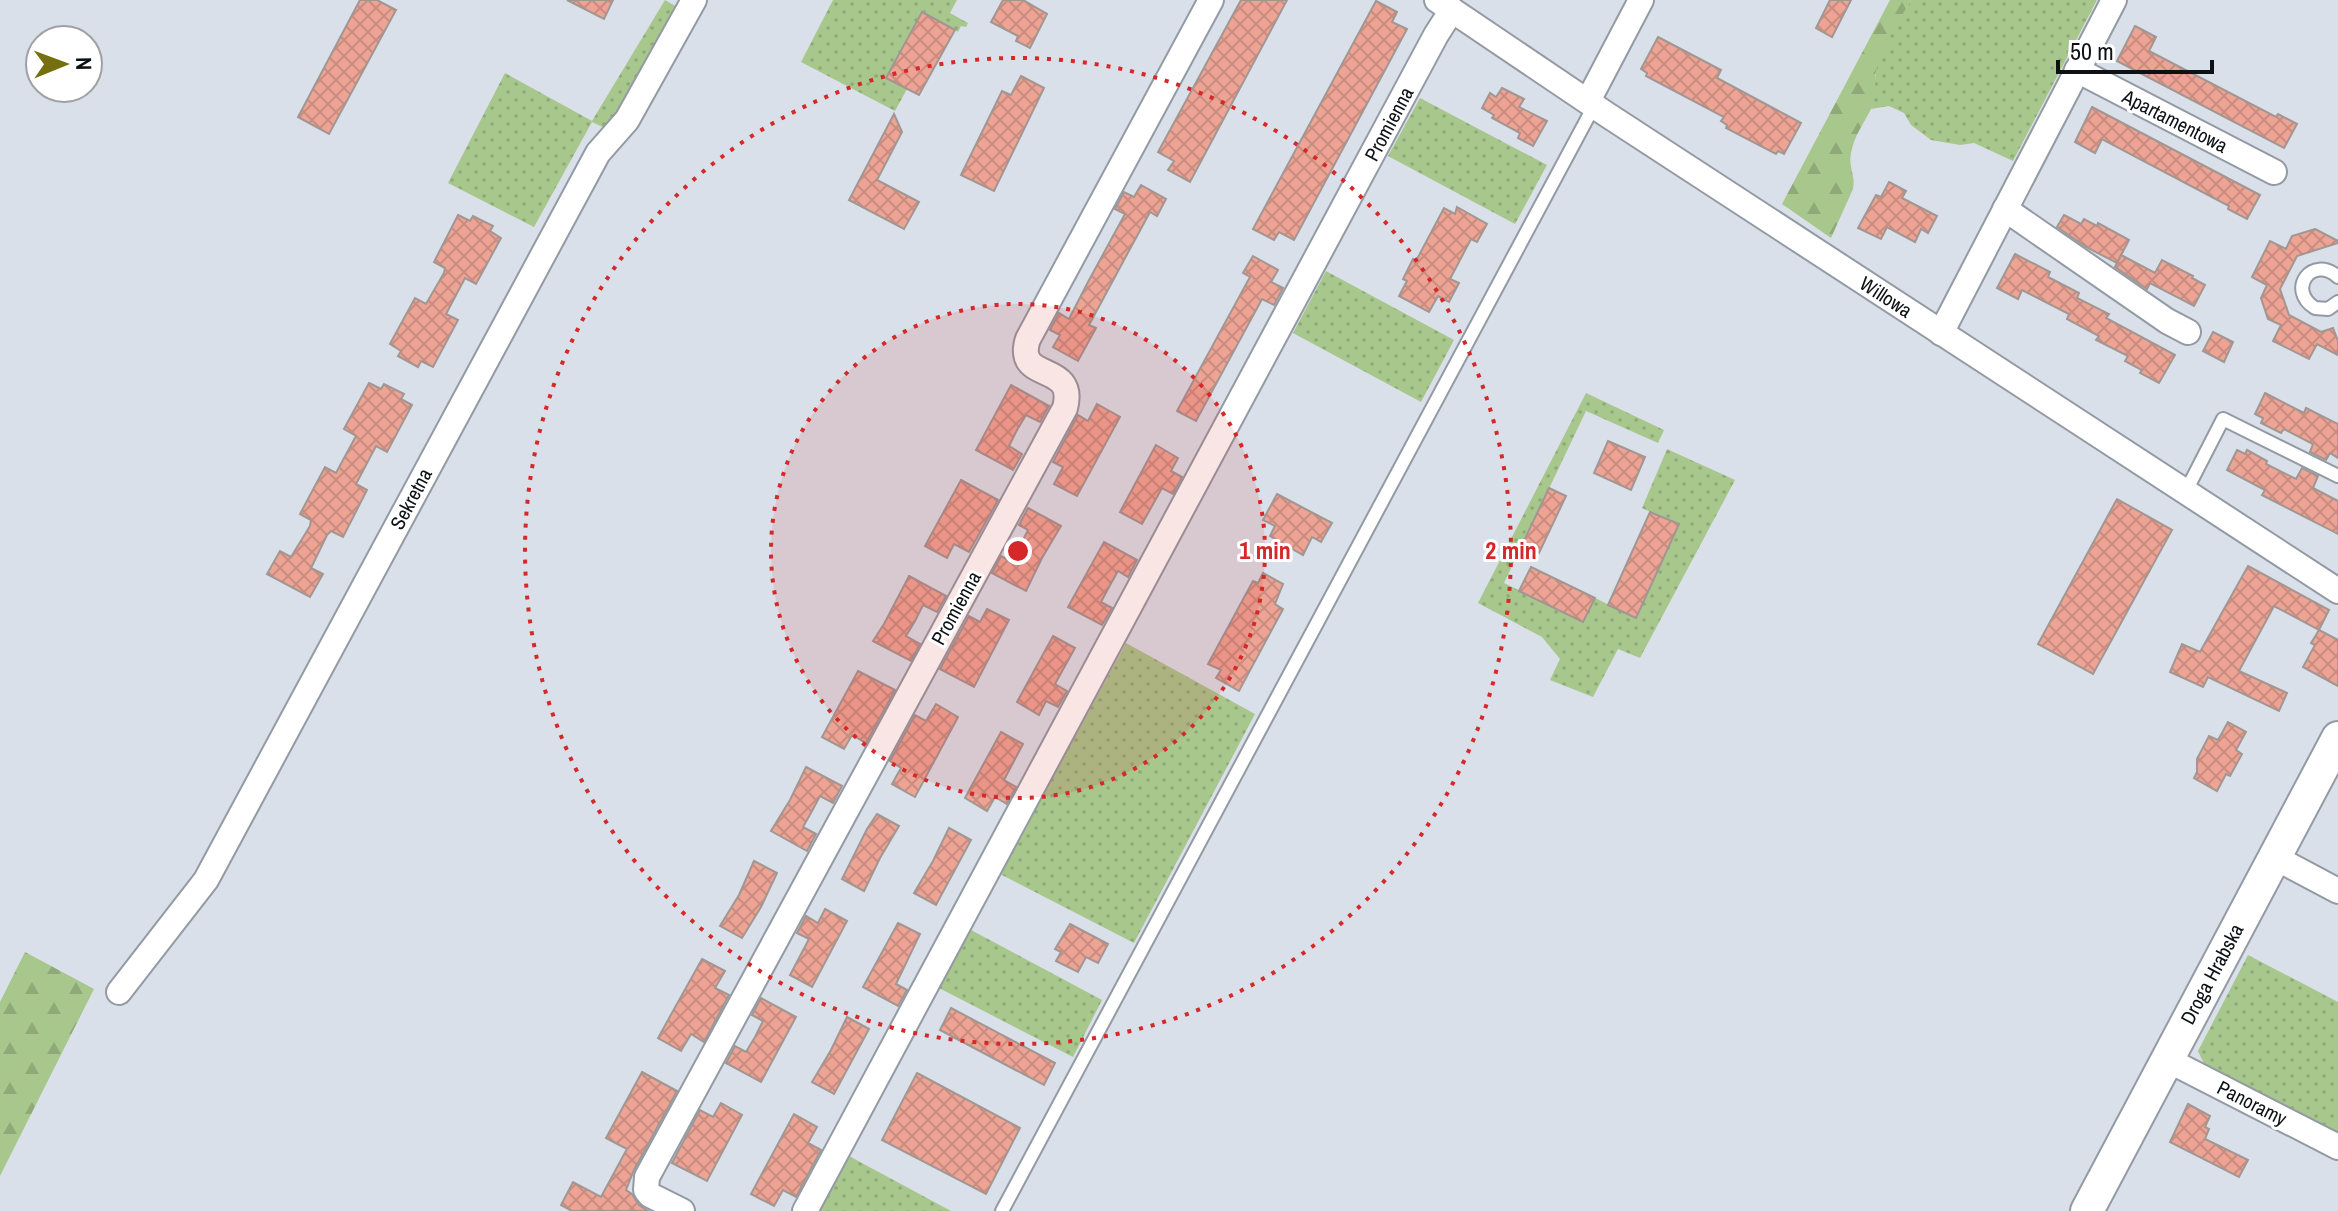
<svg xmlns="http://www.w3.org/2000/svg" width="2338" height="1211" font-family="'Archivo Narrow',sans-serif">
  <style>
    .grass { fill: url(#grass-dots) }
    .forest { fill: url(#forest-firs) }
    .building { fill: url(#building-cross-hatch); stroke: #a29693; stroke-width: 2 }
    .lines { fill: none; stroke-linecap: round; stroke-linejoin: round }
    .service-casing { stroke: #939aa3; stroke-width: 16 }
    .minor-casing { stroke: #939aa3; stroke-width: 28 }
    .tertiary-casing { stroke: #939aa3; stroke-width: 36 }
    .service { stroke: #fff; stroke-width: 12 }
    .minor { stroke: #fff; stroke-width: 24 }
    .tertiary { stroke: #fff; stroke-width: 32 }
    .ring { fill: none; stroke: #d62828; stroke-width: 4; stroke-dasharray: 4 8 }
    .labels { text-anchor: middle; stroke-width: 6; stroke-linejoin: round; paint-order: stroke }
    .street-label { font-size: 20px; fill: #0e1114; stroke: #fff }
    .centre { fill: #d62828; stroke: #fff; stroke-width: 4 }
    .ring-label { font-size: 24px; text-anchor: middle; font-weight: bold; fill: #d62828; stroke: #fff; stroke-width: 6; stroke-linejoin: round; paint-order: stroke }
  </style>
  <defs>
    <pattern id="grass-dots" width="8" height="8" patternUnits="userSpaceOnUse" patternTransform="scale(2)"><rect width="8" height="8" fill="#a7c78c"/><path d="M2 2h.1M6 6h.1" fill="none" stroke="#8faa78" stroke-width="1.8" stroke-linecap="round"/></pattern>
    <pattern id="forest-firs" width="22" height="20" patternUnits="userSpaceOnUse" patternTransform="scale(2)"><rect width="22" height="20" fill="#a7c78c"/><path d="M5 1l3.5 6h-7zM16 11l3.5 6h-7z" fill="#8faa78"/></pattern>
    <pattern id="building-cross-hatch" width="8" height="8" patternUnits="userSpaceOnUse" patternTransform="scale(2)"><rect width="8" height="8" fill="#eda494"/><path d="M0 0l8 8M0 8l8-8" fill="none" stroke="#ca8c7f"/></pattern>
  </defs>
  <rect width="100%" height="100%" fill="#d9e0e9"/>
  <g class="grass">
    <path d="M665 0 677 7 609 130 592 122 534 227 448 183 505 73 592 121Z"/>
    <path d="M833 0H957L950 13 968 23 966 27 961 26 958 32 923 12 887 78 907 89 895 111 801 62Z"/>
    <path d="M1911 0H2097L2013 161 1974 143 1960 145 1931 140 1911 125 1904 113 1889 106 1871 109C1876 92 1874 87 1876 71 1879 49 1900 19 1911 0Z"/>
    <path d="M1420 98 1547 165 1515 224 1388 156Z"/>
    <path d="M1326 271 1454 340 1421 402 1293 333Z"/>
    <path d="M1586 393 1664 430 1658 443 1586 411 1504 583 1583 622 1595 598 1636 618 1678 525 1642 508 1667 449 1735 480 1640 658 1618 649 1593 697 1550 680 1560 659 1542 637 1478 603Z"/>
    <path d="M1126 643 1255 714 1134 943 1000 874Z"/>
    <path d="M971 930 1102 1000 1073 1057 939 988Z"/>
    <path d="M2248 955 2338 1002V1135L2205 1066 2198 1051Z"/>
    <path d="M849 1156 951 1211H820Z"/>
  </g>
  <g class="forest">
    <path d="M1890 0H1911C1899 21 1884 43 1877 66 1873 80 1878 94 1871 109 1863 125 1855 134 1851 153 1848 167 1856 176 1853 189L1831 238 1782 204Z"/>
    <path d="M25 952 94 989 0 1176V1002Z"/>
  </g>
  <g class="building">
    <path d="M360 0H377L396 10 329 134 298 117Z"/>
    <path d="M567 0H613L604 19Z"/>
    <path d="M1003 0H1023L1047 14 1030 48 1016 41 1018 36 991 22Z"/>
    <path d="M1241 0H1287L1190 182 1168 170 1174 161 1158 152Z"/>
    <path d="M1830 0H1851L1832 37 1816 28Z"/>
    <path d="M1376 1 1397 12 1392 22 1407 29 1294 240 1279 232 1274 240 1253 229Z"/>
    <path d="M922 12 955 30 919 95 886 78Z"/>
    <path d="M2135 26 2156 37 2149 51 2276 117 2278 114 2297 124 2284 148 2117 61Z"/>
    <path d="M1658 37 1721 70 1717 78 1801 123 1784 154 1778 151 1776 154 1726 128 1727 125 1721 121 1724 117 1646 76 1647 73 1641 69Z"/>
    <path d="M1021 76 1044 88 994 191 961 175 1002 91 1011 95Z"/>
    <path d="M1502 88 1524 99 1519 107 1547 121 1533 146 1518 138 1520 133 1492 118 1494 115 1482 108 1490 93 1496 97Z"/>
    <path d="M2092 107 2260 195 2247 219 2228 209 2229 206 2102 139 2095 153 2075 142Z"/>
    <path d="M894 114 902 132 877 180 919 202 904 229 849 200Z"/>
    <path d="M1889 182 1906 191 1902 198 1937 216 1928 233 1921 229 1915 242 1887 227 1881 239 1858 228 1876 195 1881 197Z"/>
    <path d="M1141 185 1166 199 1157 216 1150 212 1124 260 1089 325 1096 328 1078 361 1053 347 1060 335 1050 330 1059 313 1069 319 1088 282 1125 214 1115 209 1124 192 1134 197Z"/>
    <path d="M1457 207 1487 224 1477 242 1471 239 1450 279 1459 283 1449 302 1438 296 1429 312 1399 296 1407 281 1403 279 1413 259 1416 261 1444 208 1455 214Z"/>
    <path d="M458 215 470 221 473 216 493 226 490 231 501 238 476 284 465 278 446 314 458 320 433 367 421 361 418 367 398 356 401 351 390 344 415 298 426 304 444 273 445 268 434 262Z"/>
    <path d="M2064 215 2081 224 2084 219 2097 226 2098 223 2129 240 2117 263 2086 247 2057 227Z"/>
    <path d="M2315 229 2338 241V243L2297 256 2280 289 2289 315 2321 332 2333 328 2338 341V355L2317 344 2309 359 2273 341 2281 325 2268 319 2261 298 2267 285 2252 277 2270 241 2286 249 2292 236Z"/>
    <path d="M2015 254 2050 272 2048 277 2079 293 2077 298 2109 314 2106 318 2175 355 2159 383 2140 373 2142 370 2125 361 2128 356 2096 340 2099 336 2067 319 2069 314 2022 290 2018 299 1997 288Z"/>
    <path d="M2121 255 2155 273 2162 260 2193 276 2192 278 2205 285 2194 306 2150 283 2147 289 2115 267Z"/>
    <path d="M1253 256 1278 270 1271 282 1283 288 1274 305 1262 299 1196 421 1177 411 1250 277 1243 273Z"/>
    <path d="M2213 332 2233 342 2224 362 2203 351Z"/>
    <path d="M369 383 381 389 384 384 404 394 401 399 412 405 387 452 376 446 356 484 367 490 343 537 331 531 327 535 311 568 323 574 310 597 267 574 280 551 291 557 310 526 311 520 300 514 325 467 336 473 356 436 344 429Z"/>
    <path d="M1011 385 1049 406 1040 422 1026 415 1017 430 1009 446 1022 454 1013 470 976 450Z"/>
    <path d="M2265 393 2304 413 2306 408 2338 424V458L2330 453 2326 460 2310 452 2313 444 2284 429 2281 433 2261 423 2263 418 2255 414Z"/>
    <path d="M1097 404 1120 417 1077 496 1054 484 1063 467 1053 462 1078 415 1088 421Z"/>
    <path d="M1608 441 1645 457 1631 490 1594 473Z"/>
    <path d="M1156 445 1178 458 1171 471 1182 477 1173 494 1162 488 1142 524 1120 512Z"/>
    <path d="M2237 450 2245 454 2247 450 2267 461 2266 464 2296 479 2302 468 2318 476 2313 488 2338 501V534L2262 495 2265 490 2227 470Z"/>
    <path d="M961 480 998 500 969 552 954 544 947 558 925 546Z"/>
    <path d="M1549 488 1566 496 1539 553 1522 545Z"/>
    <path d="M1277 494 1332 523 1321 542 1312 537 1303 555 1270 536 1275 526 1263 520Z"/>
    <path d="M2117 499 2172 530 2093 674 2038 644Z"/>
    <path d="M1028 508 1061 526 1042 558 1026 591 992 573 1001 556 1011 562 1020 546 1028 530 1019 525Z"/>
    <path d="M1650 512 1679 524 1636 618 1608 605Z"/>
    <path d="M1104 542 1137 560 1128 577 1118 571 1109 587 1101 602 1112 608 1102 625 1068 607Z"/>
    <path d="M2248 566 2329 610 2319 630 2274 606 2239 671 2287 693 2279 711 2208 677 2203 687 2170 672 2182 644 2200 652Z"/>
    <path d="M1531 567 1595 598 1583 622 1519 591Z"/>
    <path d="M1263 573 1283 584 1275 604 1283 609 1239 691 1216 678 1221 670 1208 664 1253 581 1258 583Z"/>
    <path d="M909 576 946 596 937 612 923 605 915 621 906 636 920 644 911 661 873 641 884 624Z"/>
    <path d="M987 609 1009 620 974 687 940 669 969 616 980 622Z"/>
    <path d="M2319 630 2338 640V686L2303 667 2315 645 2311 643Z"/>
    <path d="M1053 636 1075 648 1055 684 1067 691 1058 707 1046 701 1039 715 1017 702Z"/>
    <path d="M858 671 895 690 866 743 852 735 844 749 822 737Z"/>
    <path d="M936 704 958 717 915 797 892 784 901 768 890 761 915 715 926 721Z"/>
    <path d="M2228 722 2246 732 2236 750 2242 754 2230 776 2226 774 2217 791 2194 778 2197 772V759L2209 736 2218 740Z"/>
    <path d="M1001 732 1023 744 1004 780 1016 787 1007 804 995 797 987 811 965 798Z"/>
    <path d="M806 767 842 786 833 803 820 796 812 811 803 827 816 834 807 851 771 831 790 800Z"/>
    <path d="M877 814 899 826 880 858 864 891 842 879 867 829Z"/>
    <path d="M949 828 971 840 936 905 914 893 933 861Z"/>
    <path d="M754 861 777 873 761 907 742 938 720 926 739 895Z"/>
    <path d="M825 909 847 921 812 987 790 975 809 939 797 933 806 916 818 923Z"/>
    <path d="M898 923 920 934 896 984 907 990 898 1006 863 987Z"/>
    <path d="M1070 924 1108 944 1098 963 1086 957 1078 972 1056 961 1061 952 1055 949Z"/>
    <path d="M702 959 725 971 715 988 729 995 704 1042 691 1034 681 1051 658 1038Z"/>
    <path d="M761 998 796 1017 761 1082 726 1063 735 1046 746 1052 755 1037 763 1021 752 1015Z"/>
    <path d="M951 1008 1055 1063 1044 1085 940 1030Z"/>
    <path d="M847 1017 869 1029 834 1094 812 1082 831 1050Z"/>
    <path d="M642 1072 677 1091 634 1170 626 1190 632 1194 639 1205 648 1211H572L561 1205 573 1182 601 1197 627 1149 606 1138Z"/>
    <path d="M917 1073 1020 1128 986 1194 882 1140Z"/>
    <path d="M721 1103 742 1115 707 1181 672 1163 700 1110 713 1117Z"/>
    <path d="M2188 1104 2210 1116 2205 1127 2209 1129 2205 1139 2248 1160 2239 1177 2170 1142Z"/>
    <path d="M794 1114 817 1127 808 1143 821 1150 796 1197 783 1190 774 1206 751 1194Z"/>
  </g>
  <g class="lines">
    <g class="service-casing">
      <g id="service">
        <path d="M2338 277C2312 254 2286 290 2315 308L2328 309 2338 302"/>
        <path d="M2185 493 2223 419 2338 476"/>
        <path d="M1002 1211 1594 106"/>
      </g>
    </g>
    <g class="minor-casing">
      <g id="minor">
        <path d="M1437 0 1606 114 2338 591"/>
        <path d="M2077 70 2274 172"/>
        <path d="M1588 101 1641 0"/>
        <path d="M2005 209 2167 321 2188 332"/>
        <path d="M1941 333 2114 0"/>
        <path d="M2274 857 2338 891"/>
        <path d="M119 992 206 880 598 153 627 120 694 0"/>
        <path d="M2166 1059 2338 1147"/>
        <path d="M682 1211 650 1195 646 1190 647 1177 1065 408C1076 366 1028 379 1026 353 1025 351 1027 341 1028 339L1211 0"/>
        <path d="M805 1211 1436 35 1452 10"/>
      </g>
    </g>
    <g class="tertiary-casing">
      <path id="tertiary" d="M2087 1211 2338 738"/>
    </g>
    <use href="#service" class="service"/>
    <use href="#minor" class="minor"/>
    <use href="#tertiary" class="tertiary"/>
  </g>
  <circle cx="1018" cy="551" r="247" fill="#d62828" fill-opacity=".12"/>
  <g class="ring">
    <circle cx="1018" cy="551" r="247"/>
    <circle cx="1018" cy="551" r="493"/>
  </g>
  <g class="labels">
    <g class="street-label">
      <text transform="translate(2175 121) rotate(27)" y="7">Apartamentowa</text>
      <text transform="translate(1389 124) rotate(-62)" y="7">Promienna</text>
      <text transform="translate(1886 297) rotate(33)" y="7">Willowa</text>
      <text transform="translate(411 499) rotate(-62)" y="7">Sekretna</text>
      <text transform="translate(956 608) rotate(-61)" y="7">Promienna</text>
      <text transform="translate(2212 974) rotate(-62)" y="7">Droga Hrabska</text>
      <text transform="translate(2252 1103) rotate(27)" y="7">Panoramy</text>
    </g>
  </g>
  <circle cx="1018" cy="551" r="12" class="centre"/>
  <g class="ring-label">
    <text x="1265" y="559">1 min</text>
    <text x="1511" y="559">2 min</text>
  </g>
  <g transform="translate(64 64) rotate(89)"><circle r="38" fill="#ffffff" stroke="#9fa0a1" stroke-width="2"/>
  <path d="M0-6L14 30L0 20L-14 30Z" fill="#766f0f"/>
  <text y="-12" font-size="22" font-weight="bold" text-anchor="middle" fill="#0e1114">N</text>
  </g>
  <path d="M2058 60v12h154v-12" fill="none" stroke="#0e1114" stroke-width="4"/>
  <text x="2070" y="60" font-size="24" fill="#0e1114" stroke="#ffffff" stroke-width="6" paint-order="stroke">50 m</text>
</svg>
